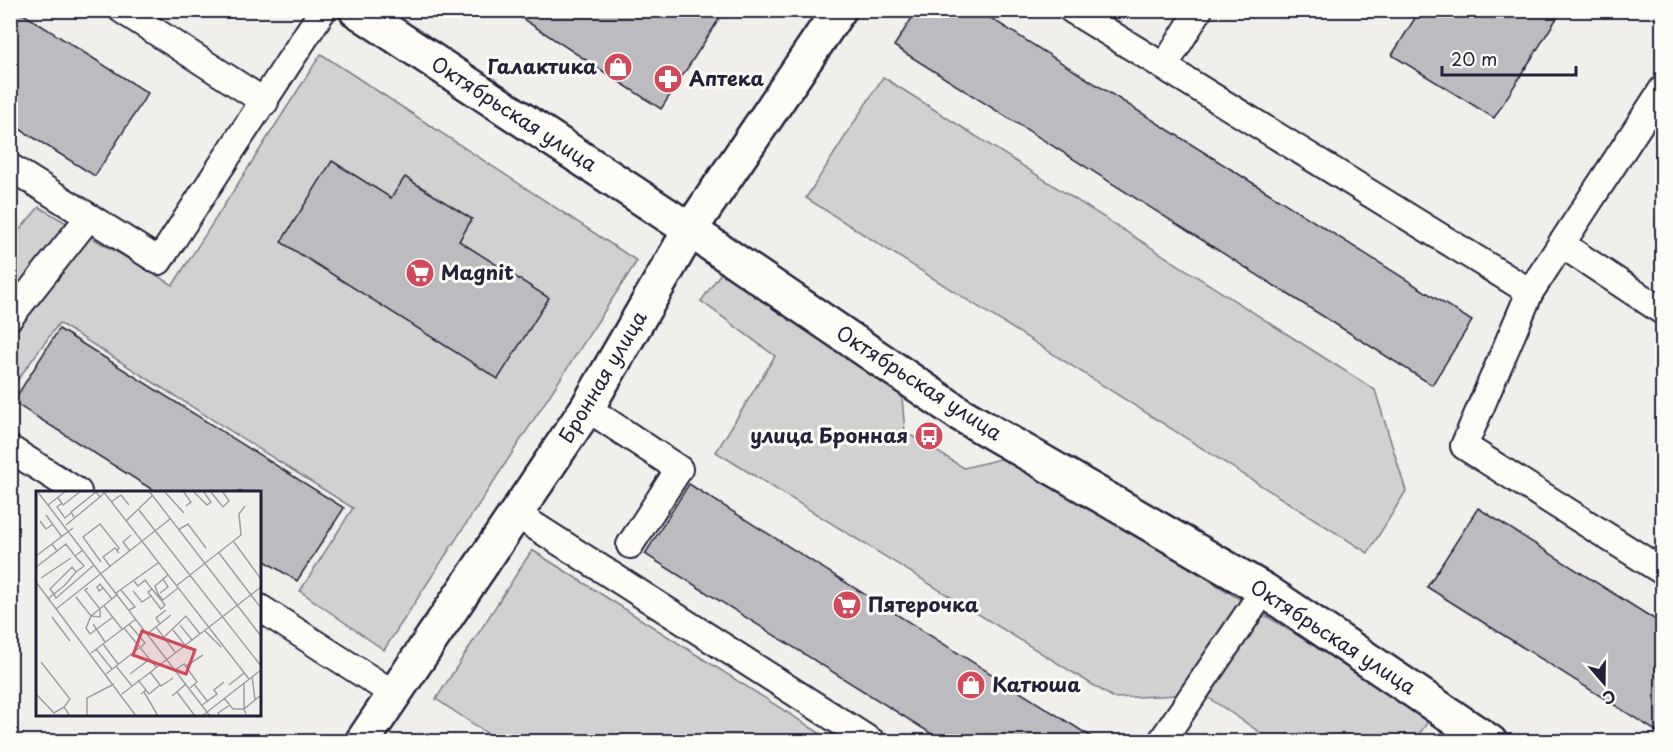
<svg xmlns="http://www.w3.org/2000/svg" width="1673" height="752" font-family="'Playpen Sans',sans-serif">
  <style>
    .green { fill: #d2d1d1; stroke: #7a7a86; stroke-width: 1.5 }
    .building { fill: #bcbcc0; stroke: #22223b; stroke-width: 1.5 }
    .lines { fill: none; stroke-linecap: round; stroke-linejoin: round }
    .service-casing { stroke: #22223b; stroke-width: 30 }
    .minor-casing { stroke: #22223b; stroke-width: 38 }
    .secondary-casing { stroke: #22223b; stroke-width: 38 }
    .service { stroke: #fdfcf7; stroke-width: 26 }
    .minor { stroke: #fdfcf7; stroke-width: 33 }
    .secondary { stroke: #fdfcf7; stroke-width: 33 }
    .labels { text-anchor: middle; stroke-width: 6; stroke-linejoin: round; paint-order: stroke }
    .poi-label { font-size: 20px; font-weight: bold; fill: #22223b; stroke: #fdfcf7; text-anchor: start }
    .street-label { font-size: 20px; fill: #22223b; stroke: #fdfcf7 }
    .inset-road { fill: none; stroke: #9e9da5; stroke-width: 1.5 }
    .view { fill: #d1495b; fill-opacity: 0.15; stroke: #d1495b; stroke-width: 3 }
    .inset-edge { fill: none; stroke: #22223b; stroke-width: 3 }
  </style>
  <rect width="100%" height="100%" fill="#f0efec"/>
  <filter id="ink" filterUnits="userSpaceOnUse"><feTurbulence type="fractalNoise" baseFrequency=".0167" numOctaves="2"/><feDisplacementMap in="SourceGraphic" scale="12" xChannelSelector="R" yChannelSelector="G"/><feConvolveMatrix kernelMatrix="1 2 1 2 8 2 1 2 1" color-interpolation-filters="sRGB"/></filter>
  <g filter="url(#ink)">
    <g class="green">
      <path d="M321 54 637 261 384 650 300 591 353 508 59 323 11 389V240L39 207 173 285Z"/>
      <path d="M883 77 1375 390 1406 491 1368 553 806 198Z"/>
      <path d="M723 270 901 386 905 432 964 468 1012 456 1430 719 1414 741H1273L1203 694 1114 698 716 452 775 356 701 301Z"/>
      <path d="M532 550 832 741H499L436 699Z"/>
    </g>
    <g class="building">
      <path d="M10 10H17L148 93 95 176 10 123Z"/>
      <path d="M509 10H725L661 109Z"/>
      <path d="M917 10H978L1472 321 1432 385 894 46Z"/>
      <path d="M1420 10H1562L1494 118 1392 55Z"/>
      <path d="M332 161 391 198 405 177 472 219 459 241 549 298 498 379 281 242Z"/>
      <path d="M59 329 344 508 297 581 260 558V492H156L13 402Z"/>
      <path d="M689 484 1098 741H943L645 554Z"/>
      <path d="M1478 508 1662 624V735L1427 587Z"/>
    </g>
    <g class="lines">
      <g class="service-casing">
        <g id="service">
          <path d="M122 10 265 102"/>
          <path d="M1072 10 1530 292 1662 90"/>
          <path d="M1164 67 1199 10"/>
          <path d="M10 167 159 261 323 10"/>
          <path d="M1561 244 1662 311"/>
          <path d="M1530 292 1464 446 1662 571"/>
          <path d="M10 317 89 217"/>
          <path d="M587 408 679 469 630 545"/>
          <path d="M10 449 78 492"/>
          <path d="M516 514 872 742"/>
          <path d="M260 608 394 694"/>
          <path d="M1161 742 1264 590"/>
        </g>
      </g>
      <g class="minor-casing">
        <path id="minor" d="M362 742 587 408 690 230 839 10"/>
      </g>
      <g class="secondary-casing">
        <path id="secondary" d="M356 10 690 230 960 414 1264 590 1490 742"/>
      </g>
      <use href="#service" class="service"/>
      <use href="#minor" class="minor"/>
      <use href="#secondary" class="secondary"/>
    </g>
  </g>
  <defs>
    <g id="shop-disc" transform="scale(1.5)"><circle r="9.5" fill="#d1495b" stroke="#fdfcf7"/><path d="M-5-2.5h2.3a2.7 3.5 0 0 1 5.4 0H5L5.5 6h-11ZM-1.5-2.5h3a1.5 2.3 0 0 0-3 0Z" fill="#fff"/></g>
    <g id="pharmacy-disc" transform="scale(1.5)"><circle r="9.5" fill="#d1495b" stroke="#fdfcf7"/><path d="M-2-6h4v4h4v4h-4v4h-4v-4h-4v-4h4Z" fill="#fff"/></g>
    <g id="supermarket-disc" transform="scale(1.5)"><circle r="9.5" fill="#d1495b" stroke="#fdfcf7"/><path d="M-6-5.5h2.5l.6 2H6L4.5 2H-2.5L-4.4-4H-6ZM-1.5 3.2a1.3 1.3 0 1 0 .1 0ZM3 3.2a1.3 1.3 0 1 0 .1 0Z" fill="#fff"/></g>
    <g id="bus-disc" transform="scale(1.5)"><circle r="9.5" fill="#d1495b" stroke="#fdfcf7"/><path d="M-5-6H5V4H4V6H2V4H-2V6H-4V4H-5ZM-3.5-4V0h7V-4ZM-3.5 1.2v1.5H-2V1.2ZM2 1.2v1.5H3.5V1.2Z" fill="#fff"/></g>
  </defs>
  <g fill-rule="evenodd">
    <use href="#shop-disc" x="618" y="67"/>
    <use href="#pharmacy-disc" x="668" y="79"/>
    <use href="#supermarket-disc" x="420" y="273"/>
    <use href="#bus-disc" x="929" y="436"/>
    <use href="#supermarket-disc" x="847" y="605"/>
    <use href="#shop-disc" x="971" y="685"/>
  </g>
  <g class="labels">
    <g class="poi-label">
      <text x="597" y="74" text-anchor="end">Галактика</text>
      <text x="689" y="86">Аптека</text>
      <text x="441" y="280">Magnit</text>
      <text x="908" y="443" text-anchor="end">улица Бронная</text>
      <text x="868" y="612">Пятерочка</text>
      <text x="992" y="692">Катюша</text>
    </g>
    <g class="street-label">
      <text transform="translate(514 114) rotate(33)" y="7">Октябрьская улица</text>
      <text transform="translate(603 377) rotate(-59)" y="7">Бронная улица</text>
      <text transform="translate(919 383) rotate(33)" y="7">Октябрьская улица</text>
      <text transform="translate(1333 637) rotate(33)" y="7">Октябрьская улица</text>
    </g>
  </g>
  <g transform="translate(36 491)">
    <rect width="225" height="225" fill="#f0efec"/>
    <path class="inset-road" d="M1 0 174 225M67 0 213 188M113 0 225 145M128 0 148 22M147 0 155 11 150 15M157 0 171 14 175 11 167 0M174 0 187 16 193 10 186 0M22 7 27 14 45 0M75 11 85 4 93 14M26 12 21 16 29 27 35 22M12 14 30 0M103 19 225 175M10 24 26 46M38 26 35 21 60 1 64 6 68 2M4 30 10 38 17 33M90 30 117 4M30 34 64 6M142 39 152 33 170 57M198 51 225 88M21 60 30 53 39 65M94 60 87 51 95 44M183 62 225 117M0 65 37 37M65 71 47 46 64 33 83 57 81 60M74 75 67 66 79 57 83 62M0 76 21 60 16 53M40 81 48 75 39 65 47 59M132 84 119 95 122 103 127 109 142 97M5 87 35 67M98 90 102 95 109 89 116 98 112 101 125 118 129 114 116 98M0 91 100 225M140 95 205 44 203 23 209 15M52 97 49 99 64 118V126L55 125M67 97 63 100 61 96 64 93 76 108M85 99 99 116 93 119M97 100 106 111 115 105M80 102 122 72M124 102 132 96 127 88M18 103 20 107 58 74M40 106 55 125M13 107 18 103 29 94 40 81 36 76 14 98 18 103M68 115 86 138M20 118 134 28M16 126 34 150M77 126 54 143 50 137 55 125 82 103M57 133 69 151M93 133 109 152 105 156M124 133 120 127 130 119M144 134 156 149M120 136 139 161M88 137 120 176M137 139 149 154M169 140 185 156M111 143 135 124M128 146 150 125 164 143M67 153 82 173M60 158 76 178M55 162 100 128M5 171 34 208 28 216 34 225M80 175 96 195M150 175 167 164M139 179 148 173 161 191 154 197M114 181 125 195 137 187M70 183 103 157M94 183 114 168M216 185 219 209M102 189 110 199 105 203M158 193 172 211M193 194 208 182M110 199 113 203 124 194M108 201 122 225M141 201 159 225M0 203 18 222 28 216M86 203 225 96M136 205 150 193M188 207 197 218H208V192M166 214 181 203 178 199 188 191M210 223 208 218 225 204M51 225V207L78 193M166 225 225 179M184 225 182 222 194 214"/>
    <path class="view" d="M106 140 159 159 150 183 97 164Z"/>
    <rect width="225" height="225" class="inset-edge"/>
  </g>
  <rect width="1673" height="752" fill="none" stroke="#fdfcf7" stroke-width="36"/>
  <rect x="18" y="18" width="1637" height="716" fill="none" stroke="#22223b" stroke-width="2" filter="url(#ink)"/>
  <g transform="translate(1604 683) rotate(160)" stroke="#fdfcf7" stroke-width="4.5" paint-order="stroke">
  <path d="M0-4.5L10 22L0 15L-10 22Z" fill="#22223b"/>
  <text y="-9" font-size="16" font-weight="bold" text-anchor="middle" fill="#22223b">С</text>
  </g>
  <path d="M1442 66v9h134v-9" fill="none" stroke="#22223b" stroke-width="3"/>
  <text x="1451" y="66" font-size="18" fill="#22223b" stroke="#fdfcf7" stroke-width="4.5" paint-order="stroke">20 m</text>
</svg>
